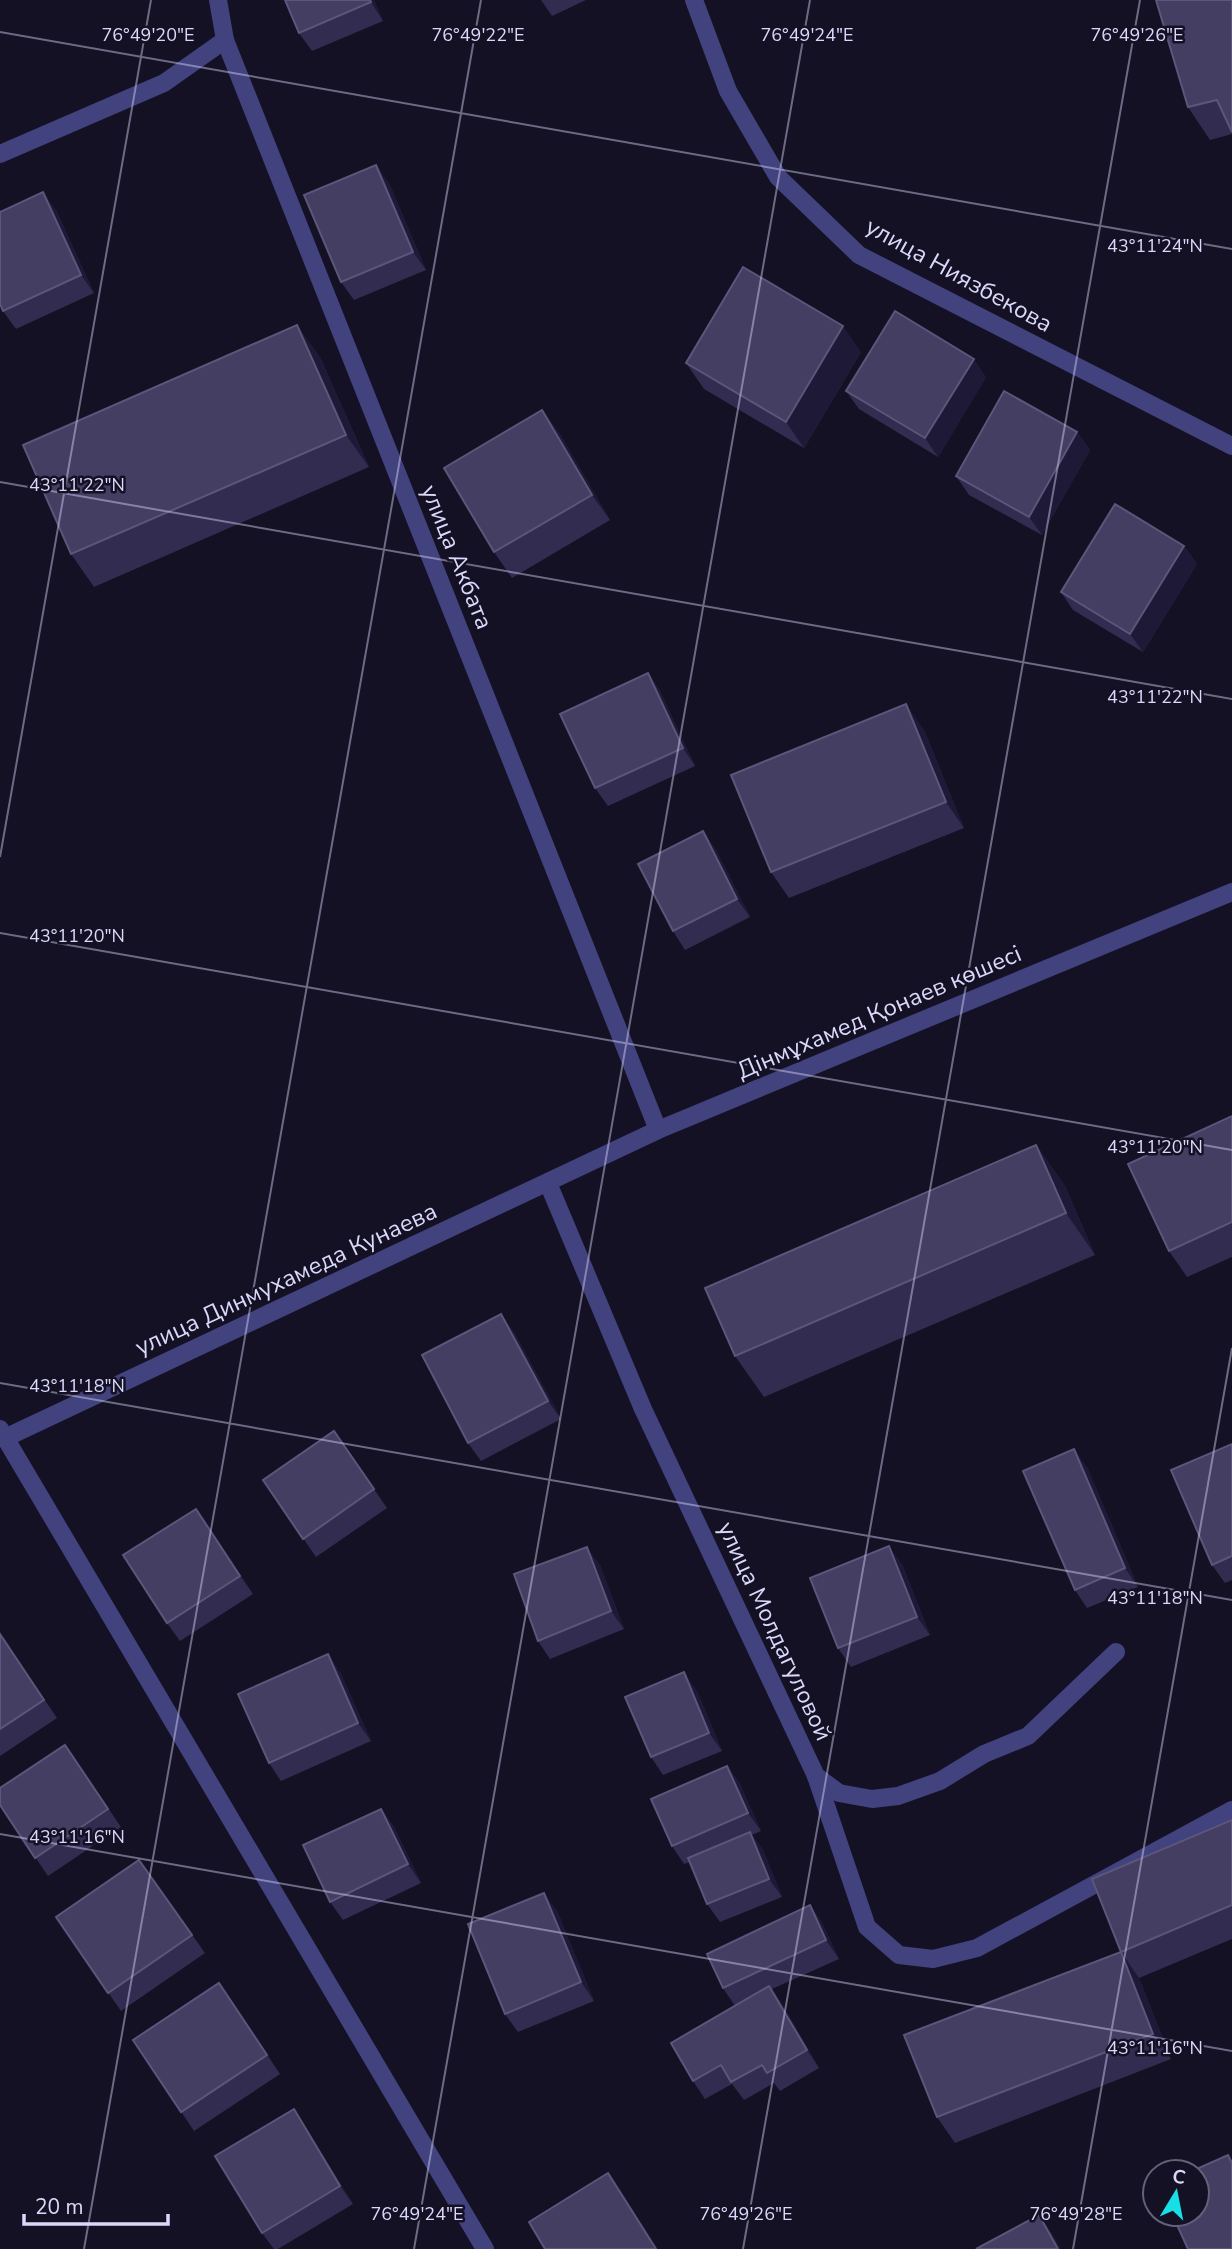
<svg xmlns="http://www.w3.org/2000/svg" width="1232" height="2249" font-family="'Nunito Sans',sans-serif">
  <style>
    .lines { fill: none; stroke-linecap: round; stroke-linejoin: round }
    .minor { stroke: #41427e; stroke-width: 18 }
    .wall { fill: #322c50 }
    .shaded-wall { fill: #1e1937 }
    .building { fill: #443e62; stroke: #5b567a; stroke-width: 2 }
    .ticks { fill: none; stroke: #dad8fb; stroke-width: 2; stroke-opacity: 0.45 }
    .labels { text-anchor: middle; stroke-width: 5; stroke-linejoin: round; paint-order: stroke }
    .street-label { font-size: 24px; fill: #dad8fb; stroke: #141124 }
    .ticks-label { font-size: 18px; text-anchor: middle; fill: #dad8fb; stroke: #141124; stroke-width: 5; stroke-linejoin: round; paint-order: stroke }
  </style>
  <rect width="100%" height="100%" fill="#141124"/>
  <g class="lines">
    <g class="minor">
      <path d="M218 0 225 40 658 1130"/>
      <path d="M694 0 728 91 778 177 859 255 1232 446"/>
      <path d="M0 154 164 83 225 40"/>
      <path d="M548 1183 643 1409 816 1776 839 1793 872 1799 898 1796 940 1781 984 1754 1028 1736 1116 1652"/>
      <path d="M0 1429 485 2249"/>
      <path d="M7 1437 658 1130 1232 892"/>
      <path d="M816 1776 867 1927 899 1955 933 1959 977 1948 1232 1810"/>
    </g>
  </g>
  <g class="wall">
    <path d="M374 0 383 21 312 51 299 33Z"/>
    <path d="M541 0H586L552 16Z"/>
    <path d="M1232 0V134L1210 140 1188 107Z"/>
    <path d="M389 183 426 270 354 300 341 282Z"/>
    <path d="M56 210 94 293 16 329 3 311Z"/>
    <path d="M861 352 804 448 704 389 686 363Z"/>
    <path d="M320 357 369 467 94 587 71 554Z"/>
    <path d="M986 377 938 457 859 409 846 391Z"/>
    <path d="M542 410 561 436 610 520 512 578 494 552Z"/>
    <path d="M1077 432 1090 450 1042 535 969 495 956 476Z"/>
    <path d="M1184 546 1197 564 1143 652 1073 610 1061 592Z"/>
    <path d="M648 673 660 691 695 766 608 806 595 788Z"/>
    <path d="M924 730 964 828 789 898 771 872Z"/>
    <path d="M703 831 716 850 750 917 685 950 673 931Z"/>
    <path d="M1232 1116V1257L1187 1277 1169 1251Z"/>
    <path d="M1036 1145 1065 1186 1095 1255 764 1397 735 1356Z"/>
    <path d="M514 1332 561 1419 481 1461 468 1443Z"/>
    <path d="M334 1431 387 1508 316 1557 263 1480Z"/>
    <path d="M1232 1444V1580L1225 1583 1212 1565Z"/>
    <path d="M1087 1467 1138 1587 1087 1608 1075 1590Z"/>
    <path d="M209 1527 253 1594 180 1641 167 1623Z"/>
    <path d="M902 1564 930 1635 851 1667 838 1648Z"/>
    <path d="M600 1565 624 1629 550 1659 538 1641Z"/>
    <path d="M0 1634 57 1718 0 1756Z"/>
    <path d="M340 1672 371 1741 281 1781 269 1763Z"/>
    <path d="M697 1691 722 1751 663 1775 651 1757Z"/>
    <path d="M65 1745 121 1827 48 1876 0 1805Z"/>
    <path d="M727 1766 740 1784 761 1831 752 1835 763 1850 782 1897 720 1922 707 1904 690 1862 684 1864 672 1846Z"/>
    <path d="M381 1809 394 1827 421 1883 343 1920 330 1902Z"/>
    <path d="M1232 1820V1939L1139 1978 1171 2059 955 2143 937 2117 1121 1952Z"/>
    <path d="M139 1860 205 1953 121 2011 56 1917Z"/>
    <path d="M810 1905 822 1923 839 1959 772 1989 782 2004 819 2068 780 2091 774 2083 744 2100 732 2084 705 2099 693 2081 735 2006 723 1988Z"/>
    <path d="M557 1911 594 2001 518 2032 505 2014Z"/>
    <path d="M219 1983 280 2074 194 2131 133 2040Z"/>
    <path d="M306 2128 353 2204 278 2249H274L262 2233Z"/>
  </g>
  <g class="shaded-wall">
    <path d="M370 0H374L383 21 371 2Z"/>
    <path d="M376 165 389 183 426 270 413 252Z"/>
    <path d="M43 192 56 210 94 293 81 275Z"/>
    <path d="M297 325 320 357 369 467 346 435Z"/>
    <path d="M843 326 861 352 804 448 786 422Z"/>
    <path d="M974 359 986 377 938 457 925 438Z"/>
    <path d="M542 410 561 436 610 520 592 495Z"/>
    <path d="M1077 432 1090 450 1042 535 1029 517Z"/>
    <path d="M1184 546 1197 564 1143 652 1130 634Z"/>
    <path d="M648 673 660 691 695 766 683 748Z"/>
    <path d="M906 704 924 730 964 828 946 802Z"/>
    <path d="M703 831 716 850 750 917 737 899Z"/>
    <path d="M1036 1145 1065 1186 1095 1255 1066 1213Z"/>
    <path d="M501 1314 514 1332 561 1419 548 1401Z"/>
    <path d="M1074 1449 1087 1467 1138 1587 1125 1568Z"/>
    <path d="M196 1509 209 1527 253 1594 240 1576Z"/>
    <path d="M889 1546 902 1564 930 1635 917 1617Z"/>
    <path d="M587 1547 600 1565 624 1629 611 1611Z"/>
    <path d="M328 1654 340 1672 371 1741 358 1723Z"/>
    <path d="M684 1672 697 1691 722 1751 709 1733Z"/>
    <path d="M727 1766 740 1784 761 1831 748 1813Z"/>
    <path d="M381 1809 394 1827 421 1883 408 1864Z"/>
    <path d="M750 1832 763 1850 782 1897 769 1879Z"/>
    <path d="M544 1893 557 1911 594 2001 581 1982Z"/>
    <path d="M810 1905 822 1923 839 1959 826 1940Z"/>
    <path d="M1121 1952 1139 1978 1171 2059 1153 2034Z"/>
    <path d="M769 1986 782 2004 819 2068 807 2050Z"/>
    <path d="M294 2109 306 2128 353 2204 340 2186Z"/>
    <path d="M608 2173 626 2199 658 2249H656Z"/>
    <path d="M1039 2215 1052 2233 1061 2249H1058Z"/>
  </g>
  <g class="building">
    <path d="M285 0H370L371 2 299 33Z"/>
    <path d="M1156 0H1232V132L1217 100 1188 107Z"/>
    <path d="M376 165 413 252 341 282 304 195Z"/>
    <path d="M43 192 81 275 3 311 0 304V212Z"/>
    <path d="M743 267 843 326 786 422 686 363Z"/>
    <path d="M895 311 974 359 925 438 846 391Z"/>
    <path d="M297 325 346 435 71 554 23 445Z"/>
    <path d="M1004 391 1077 432 1029 517 956 476Z"/>
    <path d="M542 410 592 495 494 552 444 468Z"/>
    <path d="M1115 504 1184 546 1130 634 1061 592Z"/>
    <path d="M648 673 683 748 595 788 560 714Z"/>
    <path d="M906 704 946 802 771 872 731 775Z"/>
    <path d="M703 831 737 899 673 931 638 864Z"/>
    <path d="M1232 1116V1222L1169 1251 1128 1164Z"/>
    <path d="M1036 1145 1066 1213 735 1356 705 1288Z"/>
    <path d="M501 1314 548 1401 468 1443 422 1355Z"/>
    <path d="M334 1431 374 1489 303 1539 263 1480Z"/>
    <path d="M1232 1444V1556L1212 1565 1171 1470Z"/>
    <path d="M1074 1449 1125 1568 1075 1590 1023 1471Z"/>
    <path d="M196 1509 240 1576 167 1623 123 1555Z"/>
    <path d="M889 1546 917 1617 838 1648 810 1578Z"/>
    <path d="M587 1547 611 1611 538 1641 514 1574Z"/>
    <path d="M0 1634 44 1700 0 1729Z"/>
    <path d="M328 1654 358 1723 269 1763 238 1694Z"/>
    <path d="M684 1672 709 1733 651 1757 625 1697Z"/>
    <path d="M65 1745 108 1809 35 1858 0 1805V1788Z"/>
    <path d="M727 1766 748 1813 672 1846 651 1799Z"/>
    <path d="M381 1809 408 1864 330 1902 303 1845Z"/>
    <path d="M1232 1820V1905L1121 1952 1153 2034 937 2117 904 2035 1121 1952 1092 1879Z"/>
    <path d="M750 1832 769 1879 707 1904 688 1858Z"/>
    <path d="M139 1860 192 1935 108 1993 56 1917Z"/>
    <path d="M544 1893 581 1982 505 2014 468 1924Z"/>
    <path d="M810 1905 826 1940 723 1988 707 1954Z"/>
    <path d="M219 1983 267 2055 181 2112 133 2040Z"/>
    <path d="M769 1986 807 2050 767 2073 762 2065 731 2082 721 2065 693 2081 671 2043Z"/>
    <path d="M294 2109 340 2186 262 2233 215 2156Z"/>
    <path d="M1228 2155 1232 2163V2249H1188L1172 2214H1197V2172H1190Z"/>
    <path d="M608 2173 656 2249H545L529 2222Z"/>
    <path d="M1039 2215 1058 2249H976Z"/>
  </g>
  <path class="ticks" d="M0 32 1232 249M0 482 1232 699M0 857 151 0M0 933 1232 1150M0 1383 1232 1600M0 1834 1232 2051M84 2249 481 0M414 2249 810 0M743 2249 1140 0M1073 2249 1232 1348"/>
  <g class="labels">
    <g class="street-label">
      <text transform="translate(959 275) rotate(29)" y="8">улица Ниязбекова</text>
      <text transform="translate(457 557) rotate(68)" y="8">улица Акбата</text>
      <text transform="translate(879 1012) rotate(-23)" y="8">Дінмұхамед Қонаев көшесі</text>
      <text transform="translate(286 1279) rotate(-25)" y="8">улица Динмухамеда Кунаева</text>
      <text transform="translate(775 1631) rotate(65)" y="8">улица Молдагуловой</text>
    </g>
  </g>
  <g class="ticks-label">
    <text x="148" y="41">76°49'20"E</text>
    <text x="478" y="41">76°49'22"E</text>
    <text x="807" y="41">76°49'24"E</text>
    <text x="1137" y="41">76°49'26"E</text>
    <text x="1155" y="252">43°11'24"N</text>
    <text x="77" y="491">43°11'22"N</text>
    <text x="1155" y="703">43°11'22"N</text>
    <text x="77" y="942">43°11'20"N</text>
    <text x="1155" y="1153">43°11'20"N</text>
    <text x="77" y="1392">43°11'18"N</text>
    <text x="1155" y="1604">43°11'18"N</text>
    <text x="77" y="1843">43°11'16"N</text>
    <text x="1155" y="2054">43°11'16"N</text>
    <text x="417" y="2220">76°49'24"E</text>
    <text x="746" y="2220">76°49'26"E</text>
    <text x="1076" y="2220">76°49'28"E</text>
  </g>
  <g transform="translate(1176 2193) rotate(10)"><circle r="33" fill="#141124" stroke="#63617a" stroke-width="2"/>
  <path d="M0-5L12 26L0 18L-12 26Z" fill="#18dee7"/>
  <text y="-10" font-size="19" font-weight="bold" text-anchor="middle" fill="#dad8fb">С</text>
  </g>
  <path d="M24 2214v10h144v-10" fill="none" stroke="#dad8fb" stroke-width="3.5"/>
  <text x="35" y="2214" font-size="21" fill="#dad8fb" stroke="#141124" stroke-width="5" paint-order="stroke">20 m</text>
</svg>
